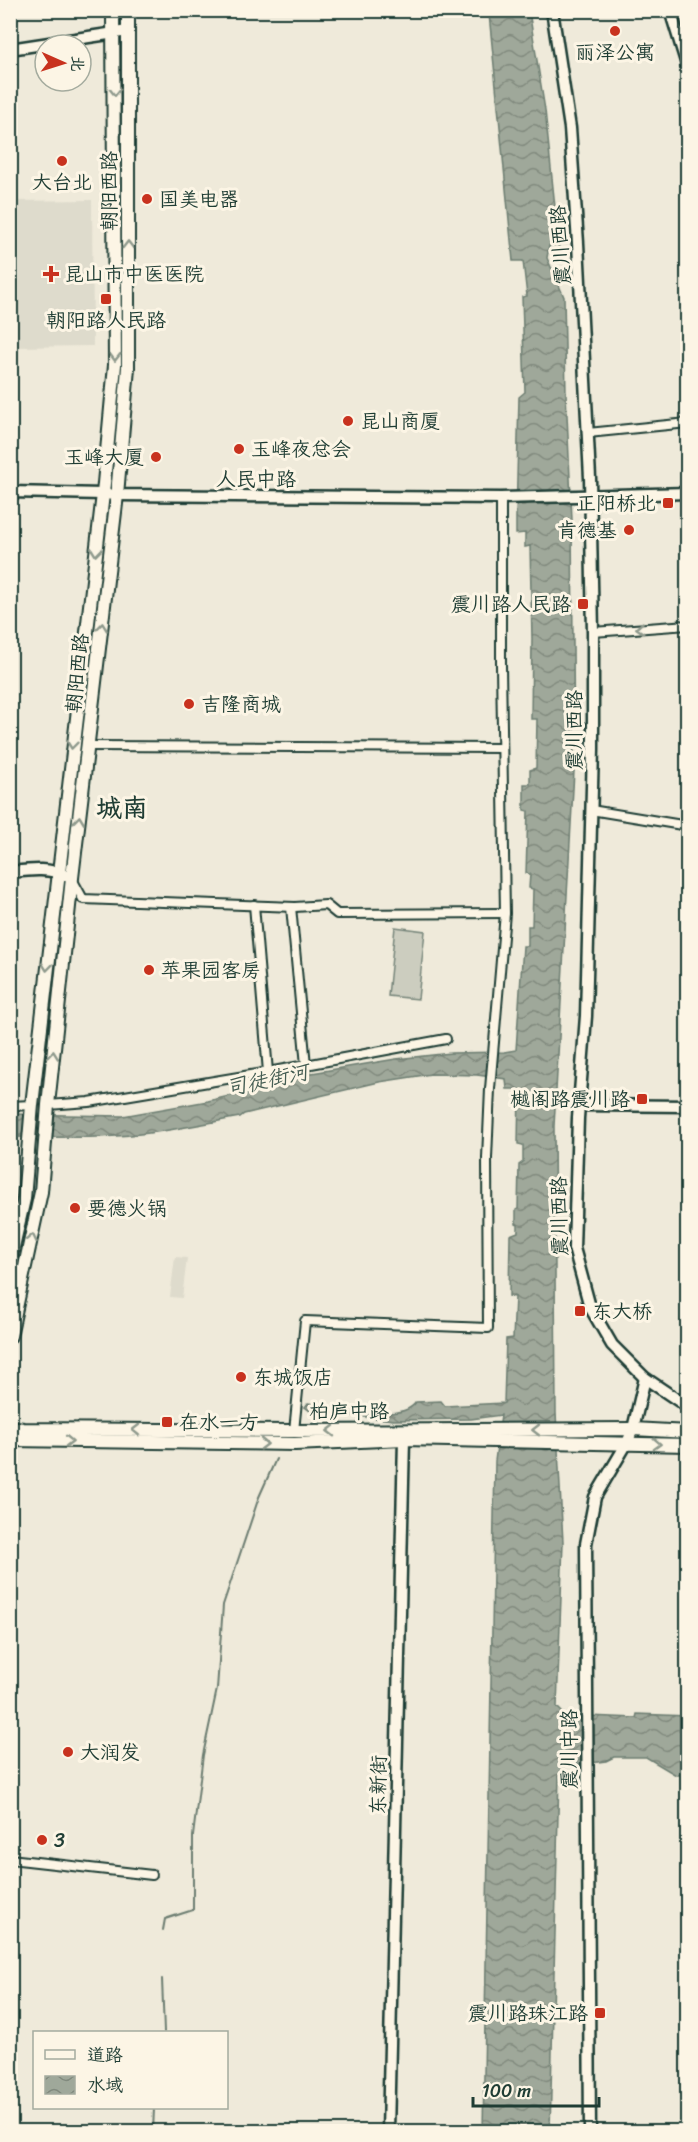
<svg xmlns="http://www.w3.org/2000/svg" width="698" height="2142" font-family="Sriracha,'LXGW WenKai TC',sans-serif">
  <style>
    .built { fill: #dedbcc }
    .pitch { fill: #cccdbf; stroke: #76857a; stroke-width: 1.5 }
    .water { fill: url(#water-waves); stroke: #6c7d71; stroke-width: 1.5 }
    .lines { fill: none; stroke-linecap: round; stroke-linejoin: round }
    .stream { stroke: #6c7d71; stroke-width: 2 }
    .street-casing { stroke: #1f3d34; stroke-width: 12 }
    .secondary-casing { stroke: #1f3d34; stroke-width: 15 }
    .primary-casing { stroke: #1f3d34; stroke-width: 16 }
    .street { stroke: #fcf5e5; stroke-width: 8 }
    .secondary { stroke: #fcf5e5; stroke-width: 10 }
    .primary { stroke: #fcf5e5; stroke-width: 12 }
    .oneway { stroke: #8e998c }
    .poi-dot { fill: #c8321e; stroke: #fcf5e5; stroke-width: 2 }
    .labels { text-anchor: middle; stroke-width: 6; stroke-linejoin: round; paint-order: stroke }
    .poi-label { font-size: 20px; fill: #1f3d34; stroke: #fcf5e5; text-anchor: start }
    .street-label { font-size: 20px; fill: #1f3d34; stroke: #fcf5e5 }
    .water-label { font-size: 21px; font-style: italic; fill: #455d53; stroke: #fcf5e5 }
    .district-label { font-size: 26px; font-weight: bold; fill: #1f3d34; stroke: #fcf5e5 }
  </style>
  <defs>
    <pattern id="water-waves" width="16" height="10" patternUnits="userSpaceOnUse" patternTransform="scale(1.5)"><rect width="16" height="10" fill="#9fa89a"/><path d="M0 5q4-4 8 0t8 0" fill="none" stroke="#818a7e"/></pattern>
  </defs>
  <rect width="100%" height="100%" fill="#efeada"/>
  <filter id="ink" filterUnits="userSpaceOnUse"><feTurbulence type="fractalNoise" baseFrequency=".0167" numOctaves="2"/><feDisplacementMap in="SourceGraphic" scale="12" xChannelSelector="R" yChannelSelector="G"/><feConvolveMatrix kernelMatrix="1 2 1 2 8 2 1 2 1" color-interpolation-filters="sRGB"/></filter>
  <g filter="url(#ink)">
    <g class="built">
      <path d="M92 200 93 346 11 347V201Z"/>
      <path d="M175 1257 187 1258 182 1298 170 1297Z"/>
    </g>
    <path class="pitch" d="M395 927 425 931 418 999 388 996Z"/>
    <path class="water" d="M478 11H529L545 110 559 246H549L547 258 564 297 566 394 572 520 574 771 554 1126 556 1413 563 1542 557 1707 565 1715 636 1718 637 1714 688 1716 687 1775H676L646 1757H614L606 1761 566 1766 559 1775 550 2131H483L495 1461 501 1415 471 1419 394 1420 310 1411 305 1407 308 1403C332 1406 401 1425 416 1402L441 1401 445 1406 504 1403 506 1339 513 1338 515 1297 509 1296 510 1235 518 1232V1225L516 1224V1210L518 1209 519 1165 523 1162V1145L518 1144 519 1089H507L506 1079 477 1075 431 1074 379 1082 244 1114 240 1117C207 1123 174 1130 140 1134 97 1139 54 1137 11 1137V1114L123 1116 208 1101 271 1086 312 1073 396 1059 451 1053 504 1052 516 1050 523 946H528V926H532L533 889 529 888 530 874 526 873 528 811 524 810V784H530V770L536 768 537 719H531L532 639 530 546 525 547V533L516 534V518L519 397 525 392 522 297 527 296 523 261H513L489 14 479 13Z"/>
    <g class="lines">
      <g class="stream">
        <path d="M163 1930 165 1919 193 1910V1836L203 1755 217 1689 223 1605 259 1497 276 1459"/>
        <path d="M162 1979 164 2032"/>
        <path d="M153 2132 154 2108"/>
      </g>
      <g class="street-casing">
        <g id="street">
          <path d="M588 433 688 423"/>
          <path d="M593 632 688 625"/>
          <path d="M88 746 502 748"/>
          <path d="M591 810 688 826"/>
          <path d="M72 879 83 899 295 907 326 905 337 914 505 913"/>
          <path d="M291 907 306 1065"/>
          <path d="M268 1072 446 1039"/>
          <path d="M48 1105 89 1102 268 1072 254 905"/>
          <path d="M10 1106 32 1105"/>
          <path d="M294 1431 305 1321 488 1328 487 1158 490 1089 505 913 501 666V498"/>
          <path d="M10 1859 152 1875"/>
        </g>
      </g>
      <g class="secondary-casing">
        <g id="secondary">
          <path d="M552 10 570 128 578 243 590 478 593 632V749L586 1016 578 1118 574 1248 590 1307 612 1345 645 1378 688 1407"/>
          <path d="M670 10 688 68"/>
          <path d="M10 49 128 31"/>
          <path d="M10 492 103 494 117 495 501 498 688 493"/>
          <path d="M10 872C29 870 49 867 67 876"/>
          <path d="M579 1105 688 1106"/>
          <path d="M388 2132 404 1439"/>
          <path d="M590 2132 586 1544 595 1497 627 1443 633 1429 645 1378"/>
        </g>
      </g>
      <g class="primary-casing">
        <g id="primary">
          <path d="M10 1260 24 1199 32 1105 103 494 115 365 113 10"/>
          <path d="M10 1336 41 1192 48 1105 72 878 117 495 128 368V10"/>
          <path d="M10 1427 23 1429 294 1431 633 1429 688 1432"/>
          <path d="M10 1440 295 1444 404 1439 688 1445"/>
        </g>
      </g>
      <use href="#street" class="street"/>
      <use href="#secondary" class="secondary"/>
      <use href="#primary" class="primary"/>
    </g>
    <defs><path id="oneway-chevron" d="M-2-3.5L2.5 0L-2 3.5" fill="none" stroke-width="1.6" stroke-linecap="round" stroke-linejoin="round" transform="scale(1.5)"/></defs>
    <g class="oneway">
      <use href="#oneway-chevron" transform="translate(115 92) rotate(90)"/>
      <use href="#oneway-chevron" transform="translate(128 245) rotate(-90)"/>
      <use href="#oneway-chevron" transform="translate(115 357) rotate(91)"/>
      <use href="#oneway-chevron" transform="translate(96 552) rotate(97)"/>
      <use href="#oneway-chevron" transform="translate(102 627) rotate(-84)"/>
      <use href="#oneway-chevron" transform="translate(640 628) rotate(176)"/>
      <use href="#oneway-chevron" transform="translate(72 745) rotate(97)"/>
      <use href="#oneway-chevron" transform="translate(79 820) rotate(-83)"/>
      <use href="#oneway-chevron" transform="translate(47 967) rotate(96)"/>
      <use href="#oneway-chevron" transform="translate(53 1055) rotate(-84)"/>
      <use href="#oneway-chevron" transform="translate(32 1238) rotate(-78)"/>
      <use href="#oneway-chevron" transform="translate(136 1430) rotate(-179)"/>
      <use href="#oneway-chevron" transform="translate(536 1430) rotate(-180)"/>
      <use href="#oneway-chevron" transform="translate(331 1431) rotate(180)"/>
      <use href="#oneway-chevron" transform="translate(69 1441) rotate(1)"/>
      <use href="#oneway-chevron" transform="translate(264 1444) rotate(1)"/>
      <use href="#oneway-chevron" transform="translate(657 1444) rotate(2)"/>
    </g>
  </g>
  <g class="poi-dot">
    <circle cx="615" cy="31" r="6"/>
    <circle cx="62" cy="161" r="6"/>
    <circle cx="147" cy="199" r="6"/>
    <path d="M48 265h6v6h6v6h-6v6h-6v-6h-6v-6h6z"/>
    <rect x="100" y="293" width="12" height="12" rx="3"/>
    <circle cx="348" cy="421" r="6"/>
    <circle cx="239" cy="449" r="6"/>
    <circle cx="156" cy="457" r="6"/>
    <rect x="662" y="497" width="12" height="12" rx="3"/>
    <circle cx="629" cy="530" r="6"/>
    <rect x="577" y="598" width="12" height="12" rx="3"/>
    <circle cx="189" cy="704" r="6"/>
    <circle cx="149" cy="970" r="6"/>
    <rect x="636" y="1093" width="12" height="12" rx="3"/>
    <circle cx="75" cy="1208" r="6"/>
    <rect x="574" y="1305" width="12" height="12" rx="3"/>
    <circle cx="241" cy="1377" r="6"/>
    <rect x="161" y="1416" width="12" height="12" rx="3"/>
    <circle cx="68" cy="1752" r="6"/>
    <circle cx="42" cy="1840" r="6"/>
    <rect x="594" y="2007" width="12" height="12" rx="3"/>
  </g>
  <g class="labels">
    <g class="poi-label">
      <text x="615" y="59" text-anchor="middle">丽泽公寓</text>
      <text x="62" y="189" text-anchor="middle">大台北</text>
      <text x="159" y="206">国美电器</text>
      <text x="64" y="281">昆山市中医医院</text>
      <text x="106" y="327" text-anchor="middle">朝阳路人民路</text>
      <text x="360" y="428">昆山商厦</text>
      <text x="251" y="456">玉峰夜总会</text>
      <text x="144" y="464" text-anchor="end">玉峰大厦</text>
      <text x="656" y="510" text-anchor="end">正阳桥北</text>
      <text x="617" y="537" text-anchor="end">肯德基</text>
      <text x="571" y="611" text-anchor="end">震川路人民路</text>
      <text x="201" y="711">吉隆商城</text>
      <text x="161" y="977">苹果园客房</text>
      <text x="630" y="1106" text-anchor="end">樾阁路震川路</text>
      <text x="87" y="1215">要德火锅</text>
      <text x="592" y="1318">东大桥</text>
      <text x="253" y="1384">东城饭店</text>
      <text x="179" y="1429">在水一方</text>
      <text x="80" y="1759">大润发</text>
      <text x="54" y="1847">3</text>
      <text x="588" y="2020" text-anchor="end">震川路珠江路</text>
    </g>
    <g class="street-label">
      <text transform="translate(109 191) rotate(-90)" y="7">朝阳西路</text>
      <text transform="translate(560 245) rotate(-94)" y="7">震川西路</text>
      <text x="256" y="486">人民中路</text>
      <text transform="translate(77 673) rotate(-84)" y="7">朝阳西路</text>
      <text transform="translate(574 730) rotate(-90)" y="7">震川西路</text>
      <text transform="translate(559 1216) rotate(-91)" y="7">震川西路</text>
      <text x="349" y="1418">柏庐中路</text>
      <text transform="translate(569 1749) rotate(-90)" y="7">震川中路</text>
      <text transform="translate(378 1785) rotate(-89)" y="7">东新街</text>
    </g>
    <g class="water-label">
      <text transform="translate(267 1080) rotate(-12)" y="7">司徒街河</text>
    </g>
    <g class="district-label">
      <text x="122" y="817">城南</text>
    </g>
  </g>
  <rect width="698" height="2142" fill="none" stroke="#fcf5e5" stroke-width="36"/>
  <rect x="18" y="18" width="662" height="2106" fill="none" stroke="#1f3d34" stroke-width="2" filter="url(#ink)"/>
  <rect x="33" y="2031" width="195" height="78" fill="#fcf5e5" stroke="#a4ab9e" stroke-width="1.5"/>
  <rect x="45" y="2050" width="30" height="9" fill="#fcf5e5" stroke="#a4ab9e" stroke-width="1.5"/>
  <text x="87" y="2061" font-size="18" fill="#1f3d34">道路</text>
  <rect x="45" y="2076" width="30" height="18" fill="url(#water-waves)" stroke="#a4ab9e" stroke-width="1.5"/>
  <text x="87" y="2091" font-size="18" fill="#1f3d34">水域</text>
  <g transform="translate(63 63) rotate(93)"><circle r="28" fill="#fcf5e5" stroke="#a4ab9e" stroke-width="1.5"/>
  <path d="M0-4.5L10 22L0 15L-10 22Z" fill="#c8321e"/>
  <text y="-9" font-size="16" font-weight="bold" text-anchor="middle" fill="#1f3d34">北</text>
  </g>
  <path d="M473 2097v9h126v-9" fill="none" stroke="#1f3d34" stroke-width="3"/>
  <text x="482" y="2097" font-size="18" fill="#1f3d34" stroke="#fcf5e5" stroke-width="4.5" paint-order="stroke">100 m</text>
</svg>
